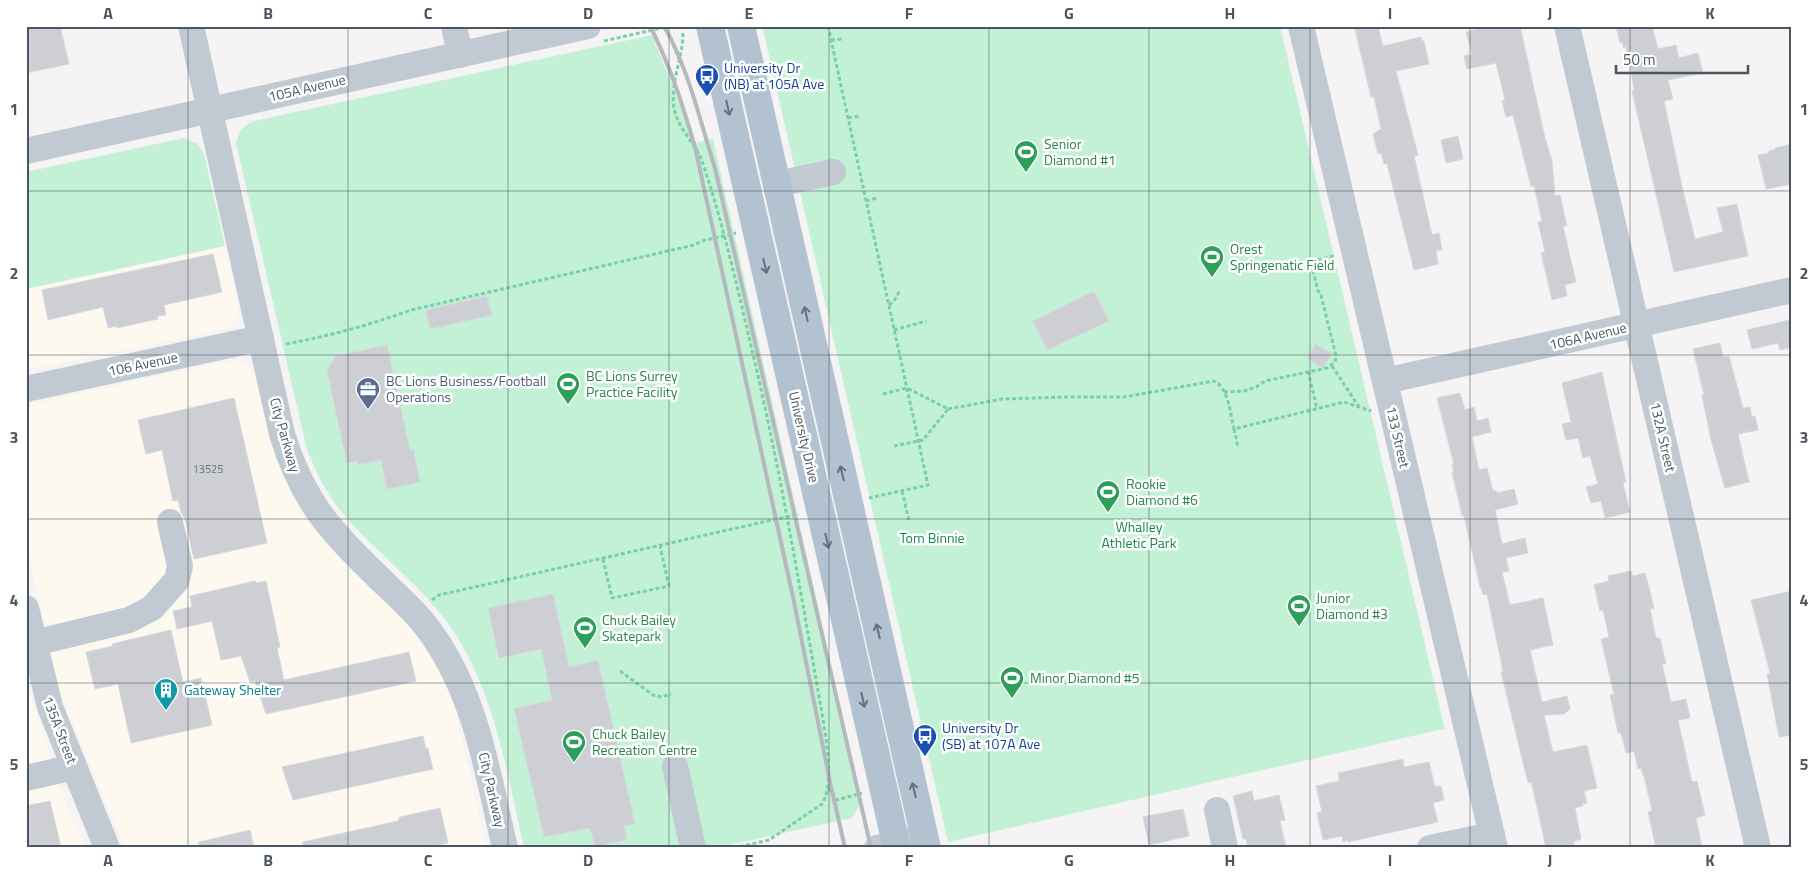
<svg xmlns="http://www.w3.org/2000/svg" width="1818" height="874" font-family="'Titillium Web',sans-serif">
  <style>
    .commercial { fill: #fdf9ef }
    .green { fill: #c3f1d5 }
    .building { fill: #cdcfd5; stroke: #d7d9de }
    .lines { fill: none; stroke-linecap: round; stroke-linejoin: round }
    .path { stroke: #7ad0a6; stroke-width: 3; stroke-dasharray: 4 2.5; stroke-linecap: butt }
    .minor { stroke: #c1cad2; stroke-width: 26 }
    .major { stroke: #b3c2d1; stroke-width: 28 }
    .rail { stroke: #b5b8bd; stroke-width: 4 }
    .oneway { stroke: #64717d }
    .grid { fill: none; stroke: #4a5661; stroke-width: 1; stroke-opacity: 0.55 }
    .labels { text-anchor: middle; stroke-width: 5; stroke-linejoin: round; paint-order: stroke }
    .number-label { font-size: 11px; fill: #6b747e }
    .transit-label { font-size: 14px; fill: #164399; stroke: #fff; text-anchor: start }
    .street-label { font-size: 14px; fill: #4a5661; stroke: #fff }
    .leisure-label { font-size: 14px; fill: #27864d; stroke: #fff; text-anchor: start }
    .service-label { font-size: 14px; fill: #4e5e75; stroke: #fff; text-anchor: start }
    .park-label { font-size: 14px; fill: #17864f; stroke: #fff }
    .culture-label { font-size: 14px; fill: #0d838f; stroke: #fff; text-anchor: start }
    .neatline { fill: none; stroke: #4a5661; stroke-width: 2 }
    .grid-label { font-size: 16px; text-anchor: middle; font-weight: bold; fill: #4a5661 }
  </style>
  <rect width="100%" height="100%" fill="#f5f3f3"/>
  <g class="commercial">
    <path d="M225 246 239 308 236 320 229 327 221 331 26 370V289Z"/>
    <path d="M233 360 246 364 254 374 277 463 292 496 310 525 345 564 406 622 426 649 436 666 453 702 487 848H125L63 700 57 680 26 542V405Z"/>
    <path d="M26 673 31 695 63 796 85 848H26Z"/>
  </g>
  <g class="green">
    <path d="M765 26H1280L1445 730H1439L948 842 763 29Z"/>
    <path d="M652 35 695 143 713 139 862 802 852 818 715 848H524C506 769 493 678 440 613 410 576 370 547 340 510 325 492 316 471 307 450L236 143C239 132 243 125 254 121Z"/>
    <path d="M184 138 198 144 204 154 225 246 26 289V172Z"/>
  </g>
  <g class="building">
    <path d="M26 26H60L69 64 26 73Z"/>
    <path d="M1368 26H1378L1383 46 1421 37 1422 41H1424L1429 64 1396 71 1418 155 1414 156 1432 235 1439 233 1442 250 1436 251 1438 264 1414 270 1387 164H1384L1381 153 1378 154 1373 134 1381 129 1374 97H1371L1355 29Z"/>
    <path d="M1491 26H1520L1545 138 1552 161 1555 196 1560 195 1567 226H1563L1576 282 1565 285 1567 296 1552 300 1541 253 1545 252 1538 222 1542 221 1534 186 1531 187 1513 115 1506 117 1502 101 1505 100 1496 63 1467 69 1464 56 1472 54 1466 32Z"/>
    <path d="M1616 26H1652L1658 49 1676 45 1679 58 1698 53 1703 73 1668 80 1673 99 1664 101 1683 191 1695 239 1723 232 1717 208 1737 204 1748 256 1674 272 1632 91H1634L1632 76 1626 47H1623L1622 42 1620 43Z"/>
    <path d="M1458 136 1463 159 1446 163 1441 140Z"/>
    <path d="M1792 144V184L1766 189 1758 155 1769 153V151L1776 149 1775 148Z"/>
    <path d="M213 254 222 292 164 305 166 315 157 316 158 319 117 328 116 326 108 328 103 307 48 320 42 290Z"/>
    <path d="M1094 291 1109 321 1047 350 1033 321Z"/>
    <path d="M487 296 492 315 430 329 426 310Z"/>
    <path d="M1789 320 1792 334V347L1780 350 1778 343 1752 349 1747 330Z"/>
    <path d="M1720 343 1723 357 1729 356 1743 408 1750 407 1752 417 1755 416 1758 430 1738 434 1749 482 1725 488 1711 440 1702 395H1704L1693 349Z"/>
    <path d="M1316 344 1332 354 1323 368 1307 358Z"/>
    <path d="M387 345 410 450 413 449 420 482 387 489 381 460 357 465V461L347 463 327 371 336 356Z"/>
    <path d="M1602 372 1626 482 1623 483 1630 512 1605 518 1601 501 1591 503 1586 487 1598 484 1590 456 1583 458 1578 438 1566 440 1562 424 1571 422 1562 383Z"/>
    <path d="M1460 393 1465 410 1474 407 1477 421 1488 418 1491 432 1472 437 1479 470 1487 468 1493 491 1496 490 1497 493 1514 489 1518 504 1495 510 1502 544 1525 538 1528 553 1506 558 1509 571 1502 572 1510 605 1543 598 1553 645 1530 650 1542 702 1567 696 1570 709 1564 714 1544 715 1553 752 1587 745 1597 788 1584 791 1587 803 1582 804 1583 806 1575 808 1581 839 1574 841V844L1556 848H1546L1533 789 1531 782 1528 783 1501 672 1503 671 1487 594 1483 595 1481 587H1480L1464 516H1462L1452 472H1454L1452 465H1454L1437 398Z"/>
    <path d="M234 398 267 543 194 559 185 519 181 512 178 500 173 501 162 450 146 454 138 420Z"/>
    <path d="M1631 571 1633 576 1645 573 1648 583 1654 608 1650 609 1656 638H1660L1666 664H1662L1671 702 1686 699 1690 718 1678 720 1692 782 1697 781 1705 815 1696 818 1702 848H1656L1648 812 1652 811 1644 776H1643L1641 768 1638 769 1634 751 1626 753 1621 733H1618L1610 695 1614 694 1601 639 1609 637 1603 610 1600 611 1594 585 1609 581 1608 576Z"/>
    <path d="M255 581 256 583 266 581 280 647 277 648 284 680 409 652 416 681 266 714 255 681 250 682 241 656 221 660 212 621 177 629 173 611 192 607 190 596Z"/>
    <path d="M1792 591V735L1779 737 1767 674 1770 673 1751 600Z"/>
    <path d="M553 594 569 667 598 660 635 824 624 826 627 839 595 847 590 828 544 837 514 709 552 700 541 649 499 658 488 608Z"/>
    <path d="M171 630 183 682 201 678 212 725 131 743 118 684 95 689 86 652 113 646 112 644Z"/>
    <path d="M423 736 426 749 428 748 433 769 293 800 282 767Z"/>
    <path d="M1403 759 1404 767 1429 762 1435 787 1441 786 1444 800 1433 803 1438 822 1348 842V840L1343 842 1342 836 1323 840 1317 813 1322 812 1316 786 1339 781 1338 773Z"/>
    <path d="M1252 791 1254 801 1279 795 1285 820 1280 821 1286 848H1248L1246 839H1243L1233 796Z"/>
    <path d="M50 801 61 848H26V806Z"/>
    <path d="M440 808 448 843 425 848H303V842L398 821 400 817Z"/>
    <path d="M1183 809 1189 836 1149 845 1143 817Z"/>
    <path d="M250 830 254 848H199V842Z"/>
  </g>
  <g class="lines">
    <g class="path">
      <path d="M828 26 928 485 869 498"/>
      <path d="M683 33C683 58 670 82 674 108 678 130 697 144 703 164 724 226 738 291 753 354 782 477 802 601 824 725 827 748 834 784 822 804L769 840 734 848"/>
      <path d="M831 40 842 39"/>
      <path d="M604 41 670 26"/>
      <path d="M848 118 860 116"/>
      <path d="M866 201 877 198"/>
      <path d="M1292 266 1334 256"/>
      <path d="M889 305 894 301 900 290"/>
      <path d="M894 330 926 321"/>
      <path d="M286 344C329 336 370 325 411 310L694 245 702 241 736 233"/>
      <path d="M1332 366 1359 407"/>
      <path d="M1308 371 1317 409"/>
      <path d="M1224 392 1244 391 1256 387 1265 381 1327 368 1335 362 1336 356 1321 295 1318 291 1311 262"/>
      <path d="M883 394 907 388 948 409 923 440 894 446"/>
      <path d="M948 409 1002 399 1066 397H1124L1214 381C1229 388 1230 414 1234 429L1344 402 1371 411"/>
      <path d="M1234 429 1238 447"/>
      <path d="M902 491 909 521"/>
      <path d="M603 559 612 598 669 586 660 546"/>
      <path d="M432 600 439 595 799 514"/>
      <path d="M620 671 653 695 661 697 671 694"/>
      <path d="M828 788 837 800 862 793"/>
    </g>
    <g class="minor">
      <path d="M191 26 282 434C302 498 327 528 375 574 395 594 418 613 434 637 477 700 488 775 505 848"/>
      <path d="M454 26 460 55"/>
      <path d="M1301 26 1495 848"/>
      <path d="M1567 26 1758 848"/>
      <path d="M26 151 588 26"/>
      <path d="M777 184 833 172"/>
      <path d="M1385 381 1792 290"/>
      <path d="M26 389 261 338"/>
      <path d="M26 608 50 707 107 848"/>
      <path d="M34 643 129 620 152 608 177 580 180 566 170 522"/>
      <path d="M675 766 693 848"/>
      <path d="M26 778 74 767"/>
      <path d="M1217 810 1225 848"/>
      <path d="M877 848 925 837"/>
      <path d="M1430 848 1492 835"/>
    </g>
    <g class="major">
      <path d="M710 26 897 848"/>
      <path d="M741 26 927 848"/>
    </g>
    <g class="rail">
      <path d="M650 26C670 65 683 106 695 147L794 602 830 782 845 848"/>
      <path d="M664 26C689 70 700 121 715 168L871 848"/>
    </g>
  </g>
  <defs><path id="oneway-shaft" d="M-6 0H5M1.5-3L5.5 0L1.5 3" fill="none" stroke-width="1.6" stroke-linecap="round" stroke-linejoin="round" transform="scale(1.25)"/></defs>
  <g class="oneway">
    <use href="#oneway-shaft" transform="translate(728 108) rotate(77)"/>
    <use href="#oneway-shaft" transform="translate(765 266) rotate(77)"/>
    <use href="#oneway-shaft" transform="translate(806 314) rotate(-103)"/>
    <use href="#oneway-shaft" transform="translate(842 473) rotate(-103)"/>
    <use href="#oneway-shaft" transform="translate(827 541) rotate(77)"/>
    <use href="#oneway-shaft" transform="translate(878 631) rotate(-103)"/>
    <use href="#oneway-shaft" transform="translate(863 700) rotate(77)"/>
    <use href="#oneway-shaft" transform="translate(914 790) rotate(-103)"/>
  </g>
  <path class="grid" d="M188 26V848M348 26V848M508 26V848M669 26V848M829 26V848M989 26V848M1149 26V848M1310 26V848M1470 26V848M1630 26V848M26 191H1792M26 355H1792M26 519H1792M26 683H1792"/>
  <defs>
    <g id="bus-pin" transform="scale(1.25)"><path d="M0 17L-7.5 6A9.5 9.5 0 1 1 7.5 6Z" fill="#1a4fb4" stroke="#fff"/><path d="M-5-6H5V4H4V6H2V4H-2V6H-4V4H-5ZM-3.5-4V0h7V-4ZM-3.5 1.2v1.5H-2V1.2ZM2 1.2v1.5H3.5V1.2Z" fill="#fff"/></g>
    <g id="stadium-pin" transform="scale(1.25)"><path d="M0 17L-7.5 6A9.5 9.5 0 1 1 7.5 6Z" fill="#2e9e5b" stroke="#fff"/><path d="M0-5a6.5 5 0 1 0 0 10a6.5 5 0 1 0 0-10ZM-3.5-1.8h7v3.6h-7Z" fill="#fff"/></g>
    <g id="office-pin" transform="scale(1.25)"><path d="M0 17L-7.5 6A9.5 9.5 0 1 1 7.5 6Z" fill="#5c6f8a" stroke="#fff"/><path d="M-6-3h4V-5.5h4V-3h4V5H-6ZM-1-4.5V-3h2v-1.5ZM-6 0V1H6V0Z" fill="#fff"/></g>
    <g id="building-pin" transform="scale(1.25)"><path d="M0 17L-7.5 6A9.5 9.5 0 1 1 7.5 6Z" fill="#0f9aa8" stroke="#fff"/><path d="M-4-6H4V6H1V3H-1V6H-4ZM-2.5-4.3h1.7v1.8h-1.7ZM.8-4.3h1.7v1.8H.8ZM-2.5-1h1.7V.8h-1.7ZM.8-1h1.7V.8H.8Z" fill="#fff"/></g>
  </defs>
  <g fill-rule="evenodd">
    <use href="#bus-pin" x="707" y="76"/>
    <use href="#stadium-pin" x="1026" y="152"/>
    <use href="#stadium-pin" x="1212" y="257"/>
    <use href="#stadium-pin" x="568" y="384"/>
    <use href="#office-pin" x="368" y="389"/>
    <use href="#stadium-pin" x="1108" y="492"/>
    <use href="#stadium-pin" x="1299" y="606"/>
    <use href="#stadium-pin" x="585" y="628"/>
    <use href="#stadium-pin" x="1012" y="678"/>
    <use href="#building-pin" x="166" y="690"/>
    <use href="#bus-pin" x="925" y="736"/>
    <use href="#stadium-pin" x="574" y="742"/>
  </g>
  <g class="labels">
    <g class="number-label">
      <text x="208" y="473">13525</text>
    </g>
    <g class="transit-label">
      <text x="724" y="73">University Dr<tspan x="724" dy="16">(NB) at 105A Ave</tspan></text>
      <text x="942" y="733">University Dr<tspan x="942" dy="16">(SB) at 107A Ave</tspan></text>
    </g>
    <g class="street-label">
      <text transform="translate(307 88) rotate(-13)" y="5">105A Avenue</text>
      <text transform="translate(1588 336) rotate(-13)" y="5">106A Avenue</text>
      <text transform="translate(143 364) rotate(-12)" y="5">106 Avenue</text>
      <text transform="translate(285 435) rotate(74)" y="5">City Parkway</text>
      <text transform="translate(804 437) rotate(77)" y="5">University Drive</text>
      <text transform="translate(1398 437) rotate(77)" y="5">133 Street</text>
      <text transform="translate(1663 437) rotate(77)" y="5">132A Street</text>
      <text transform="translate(60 730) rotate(69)" y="5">135A Street</text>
      <text transform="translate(492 790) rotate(77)" y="5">City Parkway</text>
    </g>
    <g class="leisure-label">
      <text x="1044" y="149">Senior<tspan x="1044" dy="16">Diamond #1</tspan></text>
      <text x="1230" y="254">Orest<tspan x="1230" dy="16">Springenatic Field</tspan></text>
      <text x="586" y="381">BC Lions Surrey<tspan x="586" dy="16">Practice Facility</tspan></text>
      <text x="1126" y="489">Rookie<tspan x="1126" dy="16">Diamond #6</tspan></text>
      <text x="1316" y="603">Junior<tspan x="1316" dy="16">Diamond #3</tspan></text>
      <text x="602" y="625">Chuck Bailey<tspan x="602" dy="16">Skatepark</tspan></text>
      <text x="1030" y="683">Minor Diamond #5</text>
      <text x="592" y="739">Chuck Bailey<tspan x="592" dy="16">Recreation Centre</tspan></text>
    </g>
    <g class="service-label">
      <text x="386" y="386">BC Lions Business/Football<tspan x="386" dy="16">Operations</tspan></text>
    </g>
    <g class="park-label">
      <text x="1139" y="532">Whalley<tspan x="1139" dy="16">Athletic Park</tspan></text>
      <text x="932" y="543">Tom Binnie</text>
    </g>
    <g class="culture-label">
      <text x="184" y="695">Gateway Shelter</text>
    </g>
  </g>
  <rect width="1818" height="874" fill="none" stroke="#ffffff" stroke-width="55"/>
  <path d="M1616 65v8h132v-8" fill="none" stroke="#4a5661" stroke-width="2.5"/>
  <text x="1623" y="65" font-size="15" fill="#4a5661" stroke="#ffffff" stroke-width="4" paint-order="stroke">50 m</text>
  <rect x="28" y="28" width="1762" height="818" class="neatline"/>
  <g class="grid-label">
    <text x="108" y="19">A</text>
    <text x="268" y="19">B</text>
    <text x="428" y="19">C</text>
    <text x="588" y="19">D</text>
    <text x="749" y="19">E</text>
    <text x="909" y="19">F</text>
    <text x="1069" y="19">G</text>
    <text x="1230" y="19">H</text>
    <text x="1390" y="19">I</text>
    <text x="1550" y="19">J</text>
    <text x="1710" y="19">K</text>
    <text x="14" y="115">1</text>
    <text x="1804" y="115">1</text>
    <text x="14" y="279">2</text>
    <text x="1804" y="279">2</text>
    <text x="14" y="443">3</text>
    <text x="1804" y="443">3</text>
    <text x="14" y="606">4</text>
    <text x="1804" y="606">4</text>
    <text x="14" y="770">5</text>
    <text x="1804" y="770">5</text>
    <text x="108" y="866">A</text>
    <text x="268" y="866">B</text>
    <text x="428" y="866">C</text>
    <text x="588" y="866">D</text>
    <text x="749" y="866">E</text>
    <text x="909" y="866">F</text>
    <text x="1069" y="866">G</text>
    <text x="1230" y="866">H</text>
    <text x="1390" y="866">I</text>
    <text x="1550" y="866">J</text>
    <text x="1710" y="866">K</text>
  </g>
</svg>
